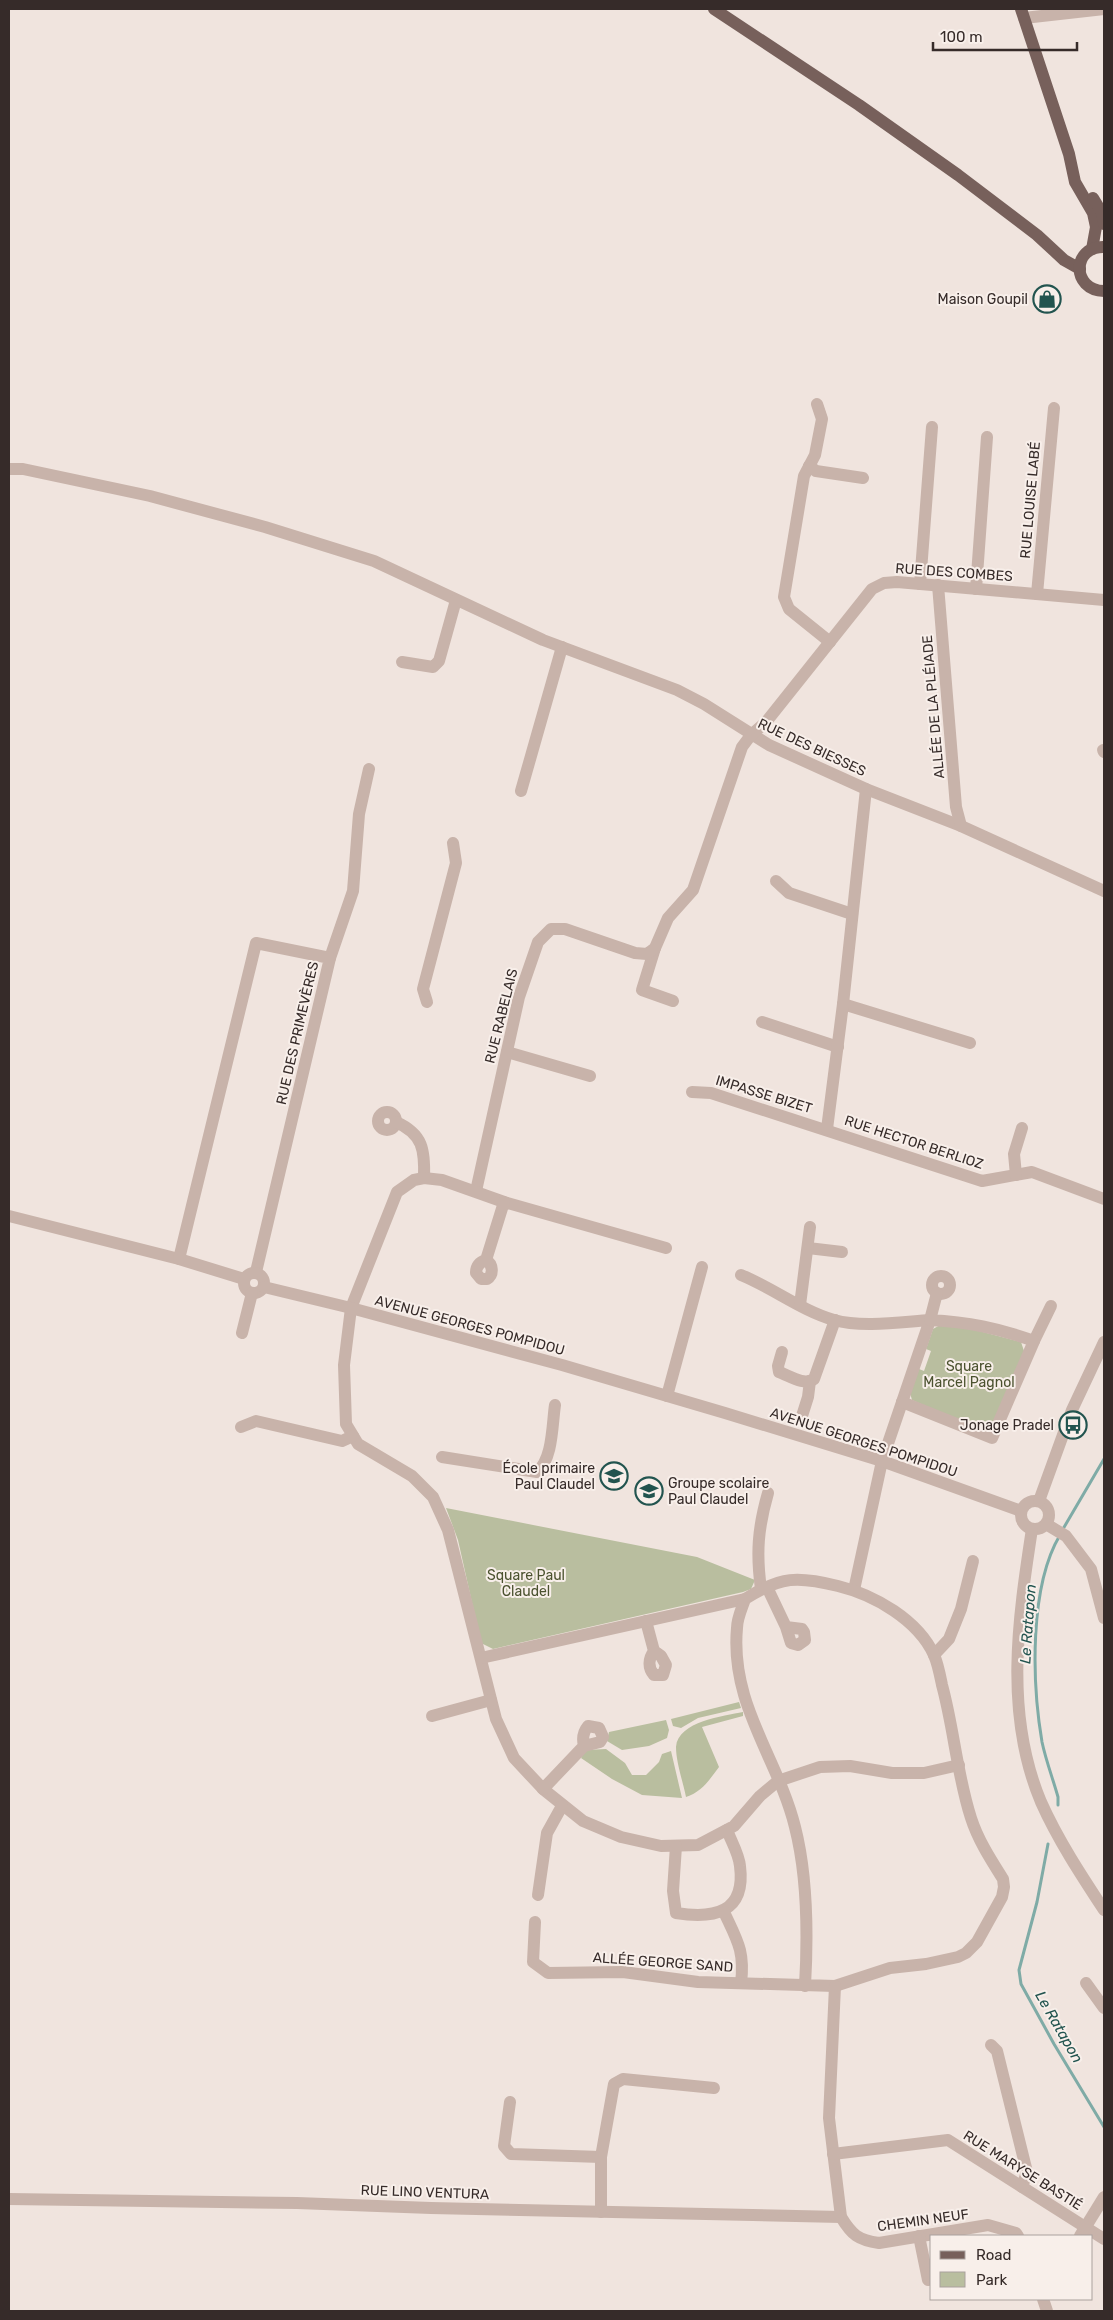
<svg xmlns="http://www.w3.org/2000/svg" width="1113" height="2320" font-family="Rubik,sans-serif">
  <style>
    .green { fill: #b9be9f }
    .lines { fill: none; stroke-linecap: round; stroke-linejoin: round }
    .stream { stroke: #7faba6; stroke-width: 3 }
    .minor { stroke: #c8b3aa; stroke-width: 12 }
    .major { stroke: #77605b; stroke-width: 12 }
    .labels { text-anchor: middle; stroke-width: 4; stroke-linejoin: round; paint-order: stroke }
    .poi-label { font-size: 14px; fill: #362b29; stroke: #f8efea; text-anchor: end }
    .street-label { font-size: 14px; fill: #362b29; stroke: #f8efea }
    .park-label { font-size: 14px; fill: #4b522f; stroke: #f8efea }
    .water-label { font-size: 15px; font-style: italic; fill: #22544f; stroke: #f8efea }
  </style>
  <rect width="100%" height="100%" fill="#f0e4de"/>
  <g class="green">
    <path d="M940 1325 964 1327 1021 1342 1025 1354 992 1429 979 1430 912 1400 910 1393 919 1369 924 1371 931 1351 926 1349 933 1329Z"/>
    <path d="M446 1508 697 1557 755 1580 751 1589 743 1592 493 1649 481 1643 458 1540Z"/>
    <path d="M739 1702 741 1708 698 1718 681 1728 673 1726 671 1719Z"/>
    <path d="M743 1712V1716L702 1727 719 1767C710 1779 702 1792 686 1797 683 1782 676 1762 676 1747 678 1721 724 1716 743 1712Z"/>
    <path d="M666 1720 669 1730 667 1738 649 1746 622 1750 607 1741 609 1732Z"/>
    <path d="M606 1749 625 1763 632 1775H646L659 1762 662 1754 671 1751 682 1798 642 1795 612 1779 581 1758 586 1750Z"/>
  </g>
  <g class="lines">
    <g class="stream">
      <path d="M1063 1529 1104 1459"/>
      <path d="M1058 1805V1797C1053 1779 1046 1761 1042 1742 1032 1683 1029 1587 1060 1535"/>
      <path d="M1048 1844 1037 1902 1019 1970 1021 1984 1054 2044 1104 2127"/>
    </g>
    <g class="minor">
      <path d="M1024 18 1104 9"/>
      <path d="M817 404 822 419 815 455 804 476 784 597 789 609 830 642"/>
      <path d="M809 466 816 471 863 478"/>
      <path d="M9 469H23L150 496 265 527 374 561 543 640 677 690 704 704 769 745 866 789 961 826 1104 891"/>
      <path d="M920 584 932 427"/>
      <path d="M938 585 956 807 961 826"/>
      <path d="M976 589 987 437"/>
      <path d="M1037 594 1054 408"/>
      <path d="M402 662 433 667 439 661 456 600"/>
      <path d="M1103 750 1104 752"/>
      <path d="M521 791 562 647"/>
      <path d="M776 881 789 893 852 914"/>
      <path d="M655 948 642 990 673 1001"/>
      <path d="M330 958 353 891 359 814 369 769"/>
      <path d="M427 1002 423 989 456 863 453 843"/>
      <path d="M843 1004 970 1043"/>
      <path d="M762 1022 838 1047"/>
      <path d="M507 1052 590 1076"/>
      <path d="M692 1092 711 1093 982 1181 1032 1172 1104 1199"/>
      <circle cx="387" cy="1121" r="9"/>
      <path d="M396 1122C423 1134 425 1150 424 1178"/>
      <path d="M827 1129 843 1004 866 789"/>
      <path d="M1016 1175 1014 1154 1022 1128"/>
      <path d="M476 1191 519 997 538 942 551 929H565L635 953 647 954 655 948 668 918 693 890 742 747 751 735 766 722 872 589 884 583 897 582 1104 600"/>
      <path d="M9 1216 179 1259 244 1279"/>
      <path d="M666 1248 504 1202 442 1180 424 1178 414 1180 397 1192 351 1308 344 1365 346 1424 358 1444 412 1476 433 1497 448 1530 496 1719 514 1758 543 1789 583 1821 621 1837 661 1846 698 1845 734 1826 760 1796 778 1781 820 1767 850 1766 892 1773H924L959 1765"/>
      <path d="M808 1248 842 1252"/>
      <path d="M179 1259 256 943 330 958 256 1272"/>
      <path d="M486 1260C493 1264 494 1275 487 1279H481L476 1273C476 1266 480 1262 486 1260L504 1202"/>
      <circle cx="254" cy="1283" r="10"/>
      <path d="M741 1275C773 1288 802 1311 834 1320 862 1328 901 1322 930 1320L882 1461 854 1590"/>
      <circle cx="941" cy="1285" r="9"/>
      <path d="M264 1287 351 1308 562 1365 725 1413 882 1461 1021 1511"/>
      <path d="M800 1305 810 1227"/>
      <path d="M242 1333 252 1293"/>
      <path d="M1034 1341 1051 1306"/>
      <path d="M782 1352 778 1366 779 1372C790 1376 804 1386 814 1379L835 1320"/>
      <path d="M667 1396 702 1267"/>
      <path d="M902 1402 992 1438 1034 1341C998 1328 968 1322 930 1320L937 1293"/>
      <path d="M802 1416 808 1397 810 1381"/>
      <path d="M241 1427 256 1421 342 1441 353 1436"/>
      <path d="M442 1457 537 1472C553 1459 552 1425 555 1405"/>
      <circle cx="1035" cy="1515" r="14"/>
      <path d="M1039 1501 1072 1410 1104 1342"/>
      <path d="M1046 1524 1066 1536 1091 1569 1104 1618"/>
      <path d="M1032 1529C1018 1620 1004 1714 1041 1802 1058 1840 1081 1875 1104 1910"/>
      <path d="M767 1587 786 1627 791 1643 798 1645 805 1640 804 1632 802 1629 786 1627"/>
      <path d="M761 1589C756 1553 758 1528 768 1493"/>
      <path d="M646 1621 654 1651C648 1659 648 1668 654 1675H663L666 1665 661 1656 654 1651"/>
      <path d="M934 1655 949 1639 961 1609 973 1561"/>
      <path d="M481 1658 745 1599"/>
      <path d="M432 1716 491 1700"/>
      <path d="M543 1789 584 1746 600 1742 603 1737 599 1728 588 1726C583 1732 582 1738 584 1746"/>
      <path d="M676 1846 673 1891 676 1913C714 1919 746 1913 740 1866 739 1854 731 1841 727 1830"/>
      <path d="M538 1895 547 1833 562 1806"/>
      <path d="M724 1912C737 1940 745 1951 741 1983"/>
      <path d="M535 1922 533 1962 548 1973 623 1972 698 1982 835 1986 890 1968 926 1964 958 1957 966 1953 977 1942 1002 1897 1004 1887 1003 1879C991 1860 978 1840 971 1818 957 1775 954 1729 942 1685 940 1675 938 1664 934 1655 918 1620 875 1595 838 1586 798 1576 781 1576 745 1599 742 1608 737 1618 737 1628 730 1705 778 1758 795 1827 808 1878 808 1934 805 1986"/>
      <path d="M1086 1983 1104 2008"/>
      <path d="M835 1986 829 2118 841 2217C852 2235 858 2240 879 2243L988 2225 1016 2233 1018 2236"/>
      <path d="M991 2045 997 2051 1027 2172 1022 2187"/>
      <path d="M510 2102 504 2146 511 2154 601 2157"/>
      <path d="M833 2154 948 2140 1104 2239"/>
      <path d="M9 2199 297 2203 431 2208 841 2217"/>
      <path d="M601 2212V2157L614 2084 623 2079 714 2088"/>
      <path d="M919 2236 928 2280 932 2279"/>
      <path d="M1080 2236 1104 2197"/>
      <path d="M1043 2299 1047 2311"/>
    </g>
    <g class="major">
      <path d="M714 9 859 105 958 175 1037 235 1064 260 1080 269"/>
      <path d="M1021 9 1069 154 1075 182 1093 213 1096 227 1092 249"/>
      <path d="M1093 198 1102 213 1104 224"/>
      <path d="M1104 247C1072 246 1071 290 1104 291"/>
    </g>
  </g>
  <defs>
    <g id="shop-ring" transform="scale(1.4375)"><circle r="9.5" fill="#f8efea" stroke="#22544f" stroke-width="1.5"/><path d="M-5-2.5h2.3a2.7 3.5 0 0 1 5.4 0H5L5.5 6h-11ZM-1.5-2.5h3a1.5 2.3 0 0 0-3 0Z" fill="#22544f"/></g>
    <g id="bus-ring" transform="scale(1.4375)"><circle r="9.5" fill="#f8efea" stroke="#22544f" stroke-width="1.5"/><path d="M-5-6H5V4H4V6H2V4H-2V6H-4V4H-5ZM-3.5-4V0h7V-4ZM-3.5 1.2v1.5H-2V1.2ZM2 1.2v1.5H3.5V1.2Z" fill="#22544f"/></g>
    <g id="school-ring" transform="scale(1.4375)"><circle r="9.5" fill="#f8efea" stroke="#22544f" stroke-width="1.5"/><path d="M0-5L7-2L0 1L-7-2ZM-4 1L0 2.5L4 1V4Q0 6-4 4Z" fill="#22544f"/></g>
  </defs>
  <g fill-rule="evenodd">
    <use href="#shop-ring" x="1047" y="299"/>
    <use href="#bus-ring" x="1073" y="1425"/>
    <use href="#school-ring" x="614" y="1476"/>
    <use href="#school-ring" x="649" y="1491"/>
  </g>
  <g class="labels">
    <g class="poi-label">
      <text x="1028" y="304">Maison Goupil</text>
      <text x="1054" y="1430">Jonage Pradel</text>
      <text x="595" y="1473">École primaire<tspan x="595" dy="16">Paul Claudel</tspan></text>
      <text x="668" y="1488" text-anchor="start">Groupe scolaire<tspan x="668" dy="16">Paul Claudel</tspan></text>
    </g>
    <g class="street-label">
      <text transform="translate(1030 500) rotate(-85)" y="5">RUE LOUISE LABÉ</text>
      <text transform="translate(954 572) rotate(4)" y="5">RUE DES COMBES</text>
      <text transform="translate(933 707) rotate(-95)" y="5">ALLÉE DE LA PLÉIADE</text>
      <text transform="translate(812 747) rotate(25)" y="5">RUE DES BIESSES</text>
      <text transform="translate(501 1016) rotate(-76)" y="5">RUE RABELAIS</text>
      <text transform="translate(297 1033) rotate(-77)" y="5">RUE DES PRIMEVÈRES</text>
      <text transform="translate(764 1094) rotate(17)" y="5">IMPASSE BIZET</text>
      <text transform="translate(914 1142) rotate(18)" y="5">RUE HECTOR BERLIOZ</text>
      <text transform="translate(470 1325) rotate(15)" y="5">AVENUE GEORGES POMPIDOU</text>
      <text transform="translate(864 1442) rotate(18)" y="5">AVENUE GEORGES POMPIDOU</text>
      <text transform="translate(663 1962) rotate(4)" y="5">ALLÉE GEORGE SAND</text>
      <text transform="translate(1023 2170) rotate(32)" y="5">RUE MARYSE BASTIÉ</text>
      <text transform="translate(425 2192) rotate(2)" y="5">RUE LINO VENTURA</text>
      <text transform="translate(923 2220) rotate(-8)" y="5">CHEMIN NEUF</text>
    </g>
    <g class="park-label">
      <text x="969" y="1371">Square<tspan x="969" dy="16">Marcel Pagnol</tspan></text>
      <text x="526" y="1580">Square Paul<tspan x="526" dy="16">Claudel</tspan></text>
    </g>
    <g class="water-label">
      <text transform="translate(1028 1624) rotate(-86)" y="5">Le Ratapon</text>
      <text transform="translate(1059 2027) rotate(60)" y="5">Le Ratapon</text>
    </g>
  </g>
  <rect width="1113" height="2320" fill="none" stroke="#362b29" stroke-width="20"/>
  <rect x="930" y="2235" width="162" height="65" fill="#f8efea" stroke="#aaa19d"/>
  <rect x="940" y="2251" width="25" height="8" fill="#77605b" stroke="#aaa19d"/>
  <text x="976" y="2260" font-size="15" fill="#362b29">Road</text>
  <rect x="940" y="2272" width="25" height="15" fill="#b9be9f" stroke="#aaa19d"/>
  <text x="976" y="2285" font-size="15" fill="#362b29">Park</text>
  <path d="M933 42v8h144v-8" fill="none" stroke="#362b29" stroke-width="2.5"/>
  <text x="940" y="42" font-size="15" fill="#362b29" stroke="#f8efea" stroke-width="4" paint-order="stroke">100 m</text>
</svg>
